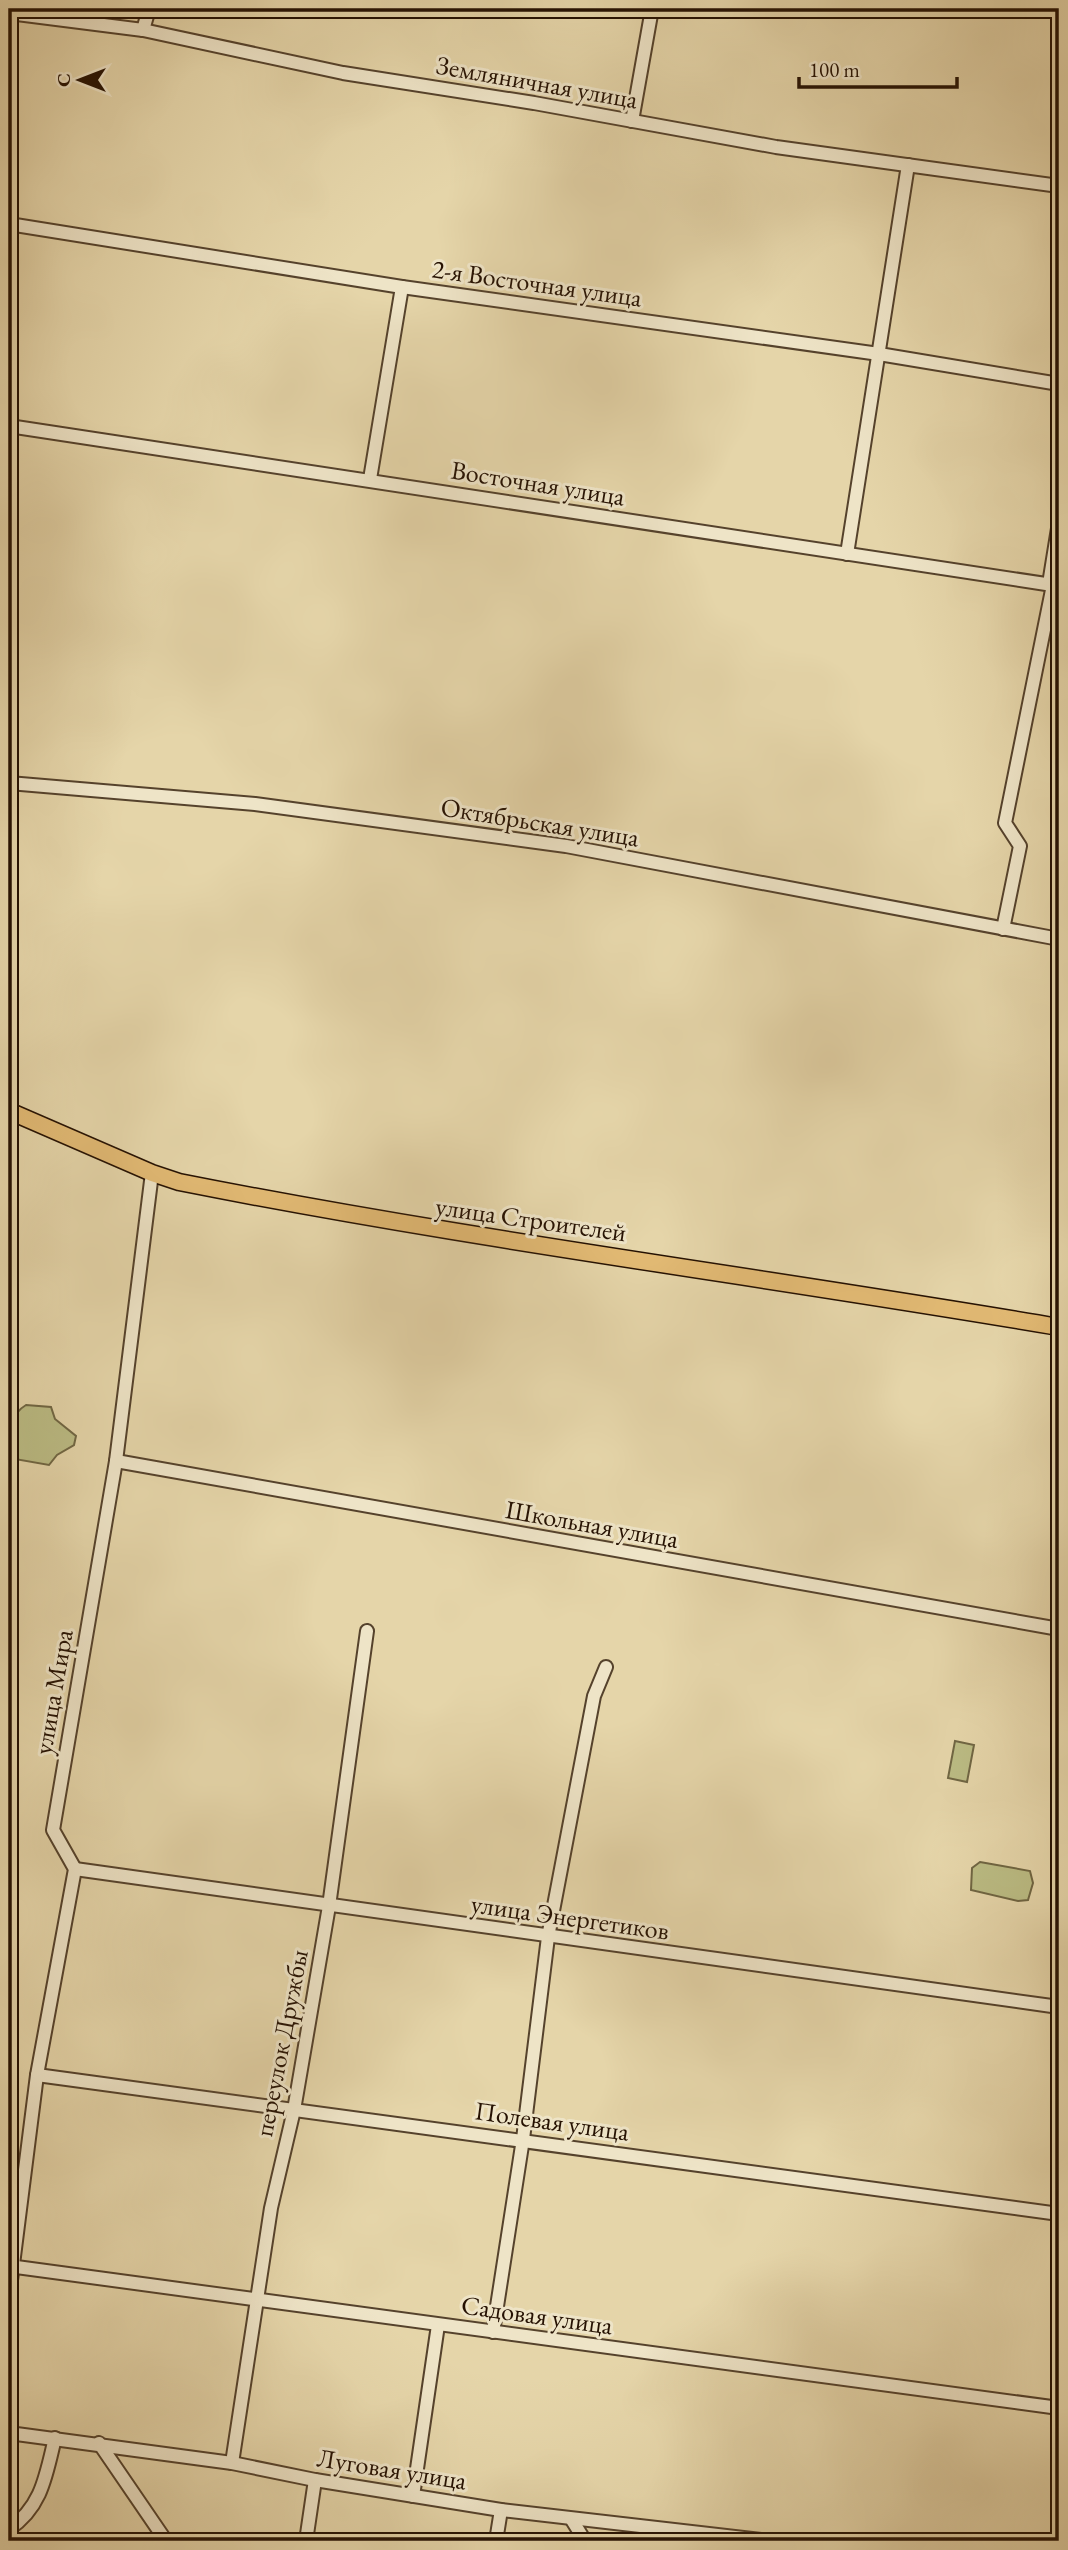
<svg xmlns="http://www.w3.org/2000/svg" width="1068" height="2550" font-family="'EB Garamond',serif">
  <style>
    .grass { fill: #bbbc84; stroke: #706643; stroke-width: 2 }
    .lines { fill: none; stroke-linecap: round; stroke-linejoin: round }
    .minor-casing { stroke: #55422c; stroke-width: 16 }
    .major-casing { stroke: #251102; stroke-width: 19 }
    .minor { stroke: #eee4c7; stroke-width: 12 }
    .major { stroke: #e2ba74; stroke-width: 16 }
    .labels { text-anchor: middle; stroke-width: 6; stroke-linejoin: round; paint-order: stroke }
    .street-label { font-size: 26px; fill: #251102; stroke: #eee4c7 }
  </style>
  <rect width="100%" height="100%" fill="#e5d5a9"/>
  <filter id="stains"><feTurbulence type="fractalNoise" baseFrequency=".00286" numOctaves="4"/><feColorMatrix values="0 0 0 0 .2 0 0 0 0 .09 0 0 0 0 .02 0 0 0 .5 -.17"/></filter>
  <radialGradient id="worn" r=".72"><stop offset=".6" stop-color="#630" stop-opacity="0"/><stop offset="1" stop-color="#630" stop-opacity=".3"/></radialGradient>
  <g class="grass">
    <path d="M26 1405 51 1407 55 1419 76 1436 74 1445 57 1455 49 1465 9 1458C9 1438 7 1416 26 1405Z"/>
    <path d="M955 1741 974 1745 967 1782 948 1778Z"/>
    <path d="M980 1862 1030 1871 1033 1883 1028 1900 1018 1901 971 1890 972 1868Z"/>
  </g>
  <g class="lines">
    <g class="minor-casing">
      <g id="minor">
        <path d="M9 13 143 30 343 73 534 103 776 147 1059 186"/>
        <path d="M143 30 149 9"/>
        <path d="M632 121 652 9"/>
        <path d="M9 224 402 287 879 354 1059 384"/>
        <path d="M9 426 1059 586"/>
        <path d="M370 479 402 287"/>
        <path d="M847 554 908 165"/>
        <path d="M1049 584 1059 522"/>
        <path d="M9 783 255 804 566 846 1059 939"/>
        <path d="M1003 929 1020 846 1005 823 1053 585"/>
        <path d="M116 1461 1059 1629"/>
        <path d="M75 1869 1059 2007"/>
        <path d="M37 2075 1059 2214"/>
        <path d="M9 2266 1059 2408"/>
        <path d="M9 2296 37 2075 75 1869 53 1830 116 1461 152 1173"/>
        <path d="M493 2332 523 2139 548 1937 594 1696 606 1667"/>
        <path d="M9 2433 232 2463 315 2480 501 2510 770 2541"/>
        <path d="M99 2443 166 2541"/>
        <path d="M232 2463 271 2208 294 2110 329 1906 367 1631"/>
        <path d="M413 2496 438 2325"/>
        <path d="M572 2520 585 2541"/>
        <path d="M9 2529C42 2507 46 2475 55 2438"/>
        <path d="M306 2541 315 2480"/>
        <path d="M496 2541 501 2510"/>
      </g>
    </g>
    <g class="major-casing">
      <path id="major" d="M9 1111 152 1173 179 1182C471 1240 766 1277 1059 1327"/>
    </g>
    <use href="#minor" class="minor"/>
    <use href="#major" class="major"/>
  </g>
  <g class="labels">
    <g class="street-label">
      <text transform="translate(537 82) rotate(10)" y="9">Земляничная улица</text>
      <text transform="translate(537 283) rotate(8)" y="9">2-я Восточная улица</text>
      <text transform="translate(538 483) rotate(9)" y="9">Восточная улица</text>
      <text transform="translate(540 822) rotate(9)" y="9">Октябрьская улица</text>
      <text transform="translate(531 1219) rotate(8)" y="9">улица Строителей</text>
      <text transform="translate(592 1524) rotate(10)" y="9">Школьная улица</text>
      <text transform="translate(53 1692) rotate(-80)" y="9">улица Мира</text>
      <text transform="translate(570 1917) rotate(8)" y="9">улица Энергетиков</text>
      <text transform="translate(281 2043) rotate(-79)" y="9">переулок Дружбы</text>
      <text transform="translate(552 2121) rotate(8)" y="9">Полевая улица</text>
      <text transform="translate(537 2315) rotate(8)" y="9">Садовая улица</text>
      <text transform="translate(392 2469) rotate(9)" y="9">Луговая улица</text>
    </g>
  </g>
  <rect width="1068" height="2550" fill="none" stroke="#e5d5a9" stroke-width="35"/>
  <rect x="10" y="10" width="1047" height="2529" fill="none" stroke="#251102" stroke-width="3.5"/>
  <rect x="18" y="18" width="1033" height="2515" fill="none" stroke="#251102" stroke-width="2"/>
  <g transform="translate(80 80) rotate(270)" stroke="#eee4c7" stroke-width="5" paint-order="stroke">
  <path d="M0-5L12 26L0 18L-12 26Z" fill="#251102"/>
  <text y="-10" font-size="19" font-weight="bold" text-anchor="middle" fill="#251102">С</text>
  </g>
  <path d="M799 77v10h158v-10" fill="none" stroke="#251102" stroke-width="3.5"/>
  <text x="809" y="77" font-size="21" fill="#251102" stroke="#eee4c7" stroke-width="5" paint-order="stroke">100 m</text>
  <rect width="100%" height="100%" filter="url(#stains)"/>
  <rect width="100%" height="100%" fill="url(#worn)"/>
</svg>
